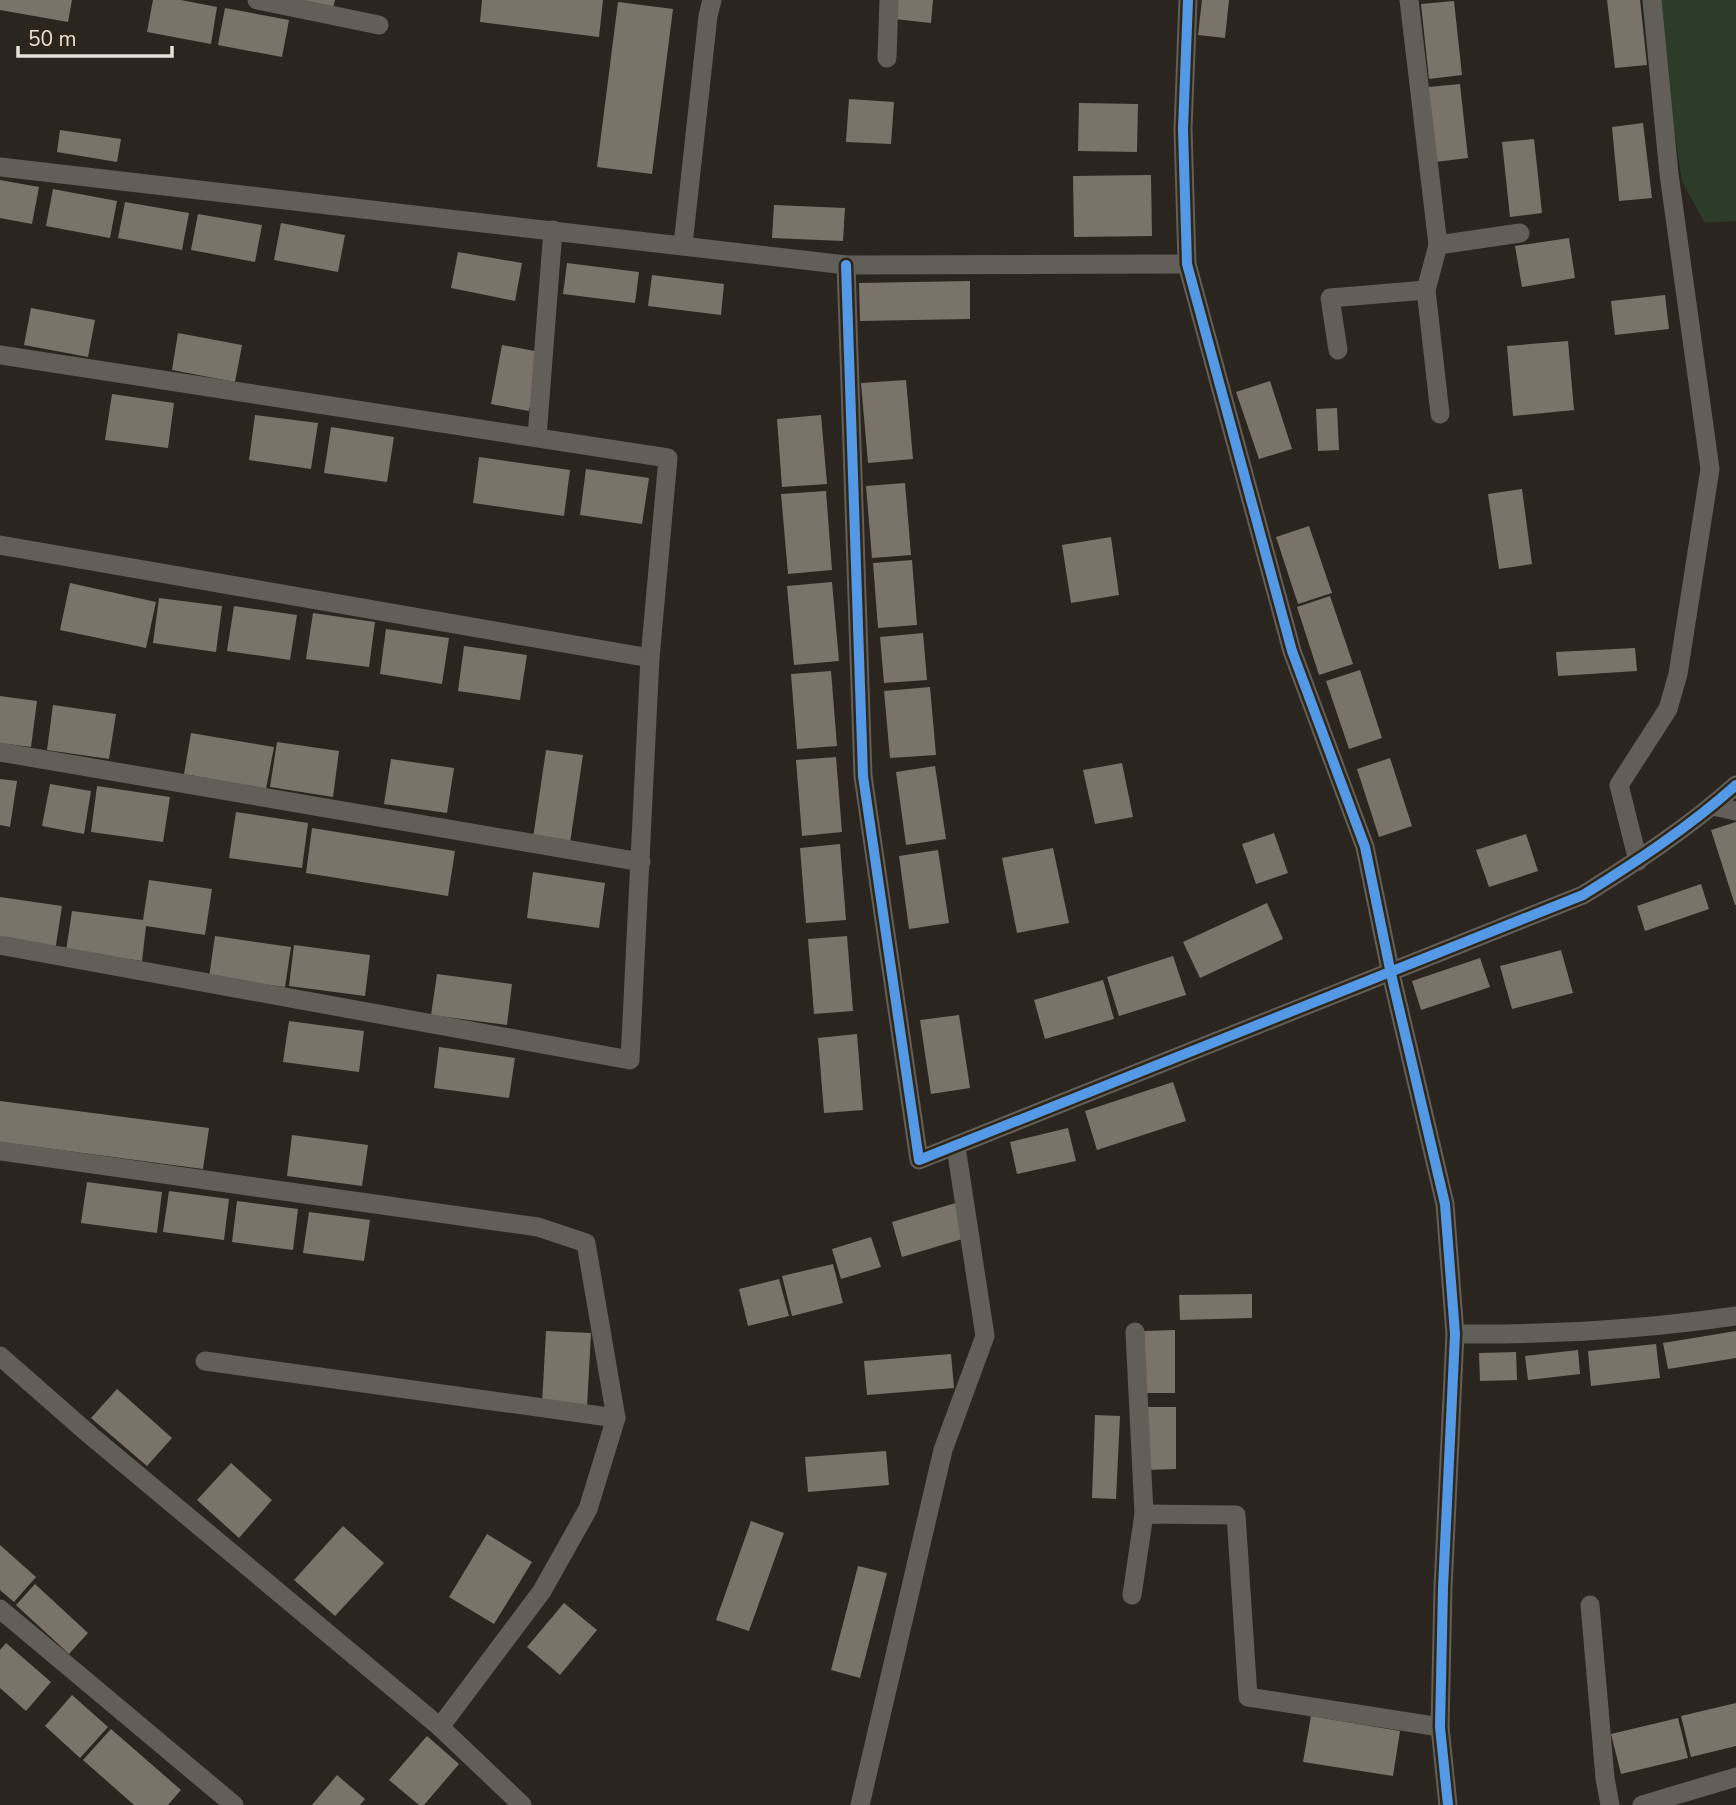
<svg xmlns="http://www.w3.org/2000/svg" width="1736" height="1805" font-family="'Nunito Sans',sans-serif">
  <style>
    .green { fill: #2d3b29 }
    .building { fill: #79736a }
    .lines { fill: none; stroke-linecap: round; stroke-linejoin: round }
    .minor { stroke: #625e58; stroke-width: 19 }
    .cycleway-casing { stroke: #302618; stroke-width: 15 }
    .cycleway { stroke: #5399e6; stroke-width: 10 }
  </style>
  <rect width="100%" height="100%" fill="#2a251e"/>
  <path class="green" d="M1660 0H1736V221L1705 223 1682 182 1659 30Z"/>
  <g class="building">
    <path d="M0 0H72L68 22 0 10Z"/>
    <path d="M153 0H181L217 7 211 44 147 32Z"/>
    <path d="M298 0H335L332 11Z"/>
    <path d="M482 0H603L599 37 480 22Z"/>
    <path d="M896 0H933L931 23 894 19Z"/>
    <path d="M1202 0H1229L1225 38 1198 35Z"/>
    <path d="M1607 0H1640L1647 65 1615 68Z"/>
    <path d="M1454 1 1462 75 1429 79 1421 4Z"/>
    <path d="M618 2 673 9 652 174 597 167Z"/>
    <path d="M225 8 289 20 282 57 218 45Z"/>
    <path d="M1460 84 1468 158 1435 162 1428 87Z"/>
    <path d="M849 99 894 102 891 144 846 142Z"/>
    <path d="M1079 103 1138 104 1137 152 1078 151Z"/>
    <path d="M1643 123 1652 198 1619 201 1612 127Z"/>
    <path d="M60 130 121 139 117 162 57 152Z"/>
    <path d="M1534 139 1542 213 1510 217 1502 142Z"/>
    <path d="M1151 175 1152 236 1074 237 1073 176Z"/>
    <path d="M0 180 39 187 32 224 0 218Z"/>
    <path d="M53 189 117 201 110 238 46 226Z"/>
    <path d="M125 202 189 213 182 250 118 238Z"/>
    <path d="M774 205 845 208 843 241 772 238Z"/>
    <path d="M198 214 262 225 255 262 191 250Z"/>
    <path d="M281 223 345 235 338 272 274 260Z"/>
    <path d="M1569 238 1575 278 1522 287 1515 246Z"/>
    <path d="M458 252 522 263 515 301 451 288Z"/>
    <path d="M567 263 639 272 635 303 563 294Z"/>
    <path d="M652 275 724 284 721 315 648 306Z"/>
    <path d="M970 281V319L860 321 859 283Z"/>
    <path d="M1665 295 1669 329 1615 335 1611 301Z"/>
    <path d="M31 308 95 320 88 357 24 345Z"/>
    <path d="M178 333 242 345 235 382 172 370Z"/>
    <path d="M1568 341 1574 410 1513 416 1507 346Z"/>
    <path d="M502 345 540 352 529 411 491 404Z"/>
    <path d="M906 380 913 459 868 463 861 383Z"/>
    <path d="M1270 381 1292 449 1259 459 1236 392Z"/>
    <path d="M112 394 174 403 168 448 105 440Z"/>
    <path d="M1337 408 1339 450 1318 451 1316 409Z"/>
    <path d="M255 415 318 423 311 469 249 460Z"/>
    <path d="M821 415 827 484 782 487 777 419Z"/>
    <path d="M331 427 394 437 387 482 324 473Z"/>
    <path d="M479 457 570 470 564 516 473 503Z"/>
    <path d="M586 469 649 478 642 524 580 515Z"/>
    <path d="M905 483 911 555 872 558 866 486Z"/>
    <path d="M1522 489 1532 564 1499 569 1488 494Z"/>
    <path d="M826 491 832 570 788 574 781 494Z"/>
    <path d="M1309 526 1332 593 1298 604 1276 537Z"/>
    <path d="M1111 537 1119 595 1071 603 1062 545Z"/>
    <path d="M912 560 917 625 878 628 873 563Z"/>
    <path d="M832 582 839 661 794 665 787 586Z"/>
    <path d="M70 583 156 602 146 648 60 630Z"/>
    <path d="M1330 596 1353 664 1319 675 1297 607Z"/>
    <path d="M159 598 222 606 216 652 153 643Z"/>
    <path d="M234 606 297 615 290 660 227 651Z"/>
    <path d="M313 613 375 622 369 667 306 659Z"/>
    <path d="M386 629 449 638 442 684 380 674Z"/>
    <path d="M923 633 927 680 884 683 880 637Z"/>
    <path d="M464 646 527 655 520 700 458 691Z"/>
    <path d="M1635 648 1637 671 1558 676 1556 652Z"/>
    <path d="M1360 670 1382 738 1349 749 1326 681Z"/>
    <path d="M831 671 837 746 797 749 791 674Z"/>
    <path d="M930 687 936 755 890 758 884 691Z"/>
    <path d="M0 696 37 701 31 747 0 743Z"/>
    <path d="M53 705 116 714 109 759 47 750Z"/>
    <path d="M191 733 274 747 266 789 184 774Z"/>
    <path d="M277 742 339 751 333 797 270 787Z"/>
    <path d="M546 750 583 755 570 843 533 838Z"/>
    <path d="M836 757 842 832 802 836 796 760Z"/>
    <path d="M1390 758 1412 826 1379 837 1357 769Z"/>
    <path d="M391 759 454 768 447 813 384 804Z"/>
    <path d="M1122 763 1133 817 1095 824 1083 770Z"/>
    <path d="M935 766 946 839 906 845 896 772Z"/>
    <path d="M0 779 17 781 10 827 0 825Z"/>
    <path d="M50 784 91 791 84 834 42 826Z"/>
    <path d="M97 786 170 797 163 842 91 832Z"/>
    <path d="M236 812 308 823 302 868 229 858Z"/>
    <path d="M1736 822V905H1735L1711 830Z"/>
    <path d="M312 828 455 851 448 896 306 873Z"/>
    <path d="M1274 833 1288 873 1256 884 1242 844Z"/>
    <path d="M1526 834 1538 871 1489 887 1476 850Z"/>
    <path d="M840 844 846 920 806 923 800 848Z"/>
    <path d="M1053 848 1069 923 1017 933 1002 858Z"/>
    <path d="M938 850 949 923 909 929 899 856Z"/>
    <path d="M533 872 605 883 599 928 527 918Z"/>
    <path d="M149 880 212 889 205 935 146 926 142 961 66 951 72 911 143 920Z"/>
    <path d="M1701 884 1709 909 1645 931 1637 906Z"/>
    <path d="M0 897 62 906 55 951 0 943Z"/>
    <path d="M1267 903 1283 939 1200 978 1183 942Z"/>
    <path d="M215 936 291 947 285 987 209 977Z"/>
    <path d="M847 936 853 1011 814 1014 808 939Z"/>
    <path d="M294 945 370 955 365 996 289 986Z"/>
    <path d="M1561 950 1573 993 1512 1009 1500 966Z"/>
    <path d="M1173 956 1186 995 1119 1016 1107 977Z"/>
    <path d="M1480 958 1490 987 1421 1010 1412 981Z"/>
    <path d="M437 974 512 984 507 1025 431 1015Z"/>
    <path d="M1103 980 1114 1019 1045 1039 1034 1000Z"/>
    <path d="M959 1015 970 1088 931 1094 920 1020Z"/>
    <path d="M289 1021 364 1031 359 1072 283 1062Z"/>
    <path d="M857 1034 863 1110 824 1113 818 1038Z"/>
    <path d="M439 1047 515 1058 509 1098 434 1088Z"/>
    <path d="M1173 1082 1186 1121 1097 1150 1085 1111Z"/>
    <path d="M0 1101 209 1128 203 1169 0 1142Z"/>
    <path d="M1068 1128 1076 1161 1017 1174 1010 1142Z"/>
    <path d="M292 1135 368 1145 362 1186 287 1176Z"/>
    <path d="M87 1182 162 1192 157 1233 81 1223Z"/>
    <path d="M169 1191 229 1199 224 1240 163 1232Z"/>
    <path d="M237 1201 298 1209 293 1250 232 1242Z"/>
    <path d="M959 1202 969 1237 902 1257 892 1222Z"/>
    <path d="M309 1212 370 1220 364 1261 303 1253Z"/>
    <path d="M871 1237 881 1267 841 1279 832 1249Z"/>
    <path d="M833 1264 843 1303 792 1316 782 1276Z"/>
    <path d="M779 1279 789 1316 748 1326 739 1289Z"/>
    <path d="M1252 1294V1318L1180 1320 1179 1295Z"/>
    <path d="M1175 1330V1393H1145L1144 1331Z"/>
    <path d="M546 1331 591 1333 587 1407 542 1404Z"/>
    <path d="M1736 1331V1358L1668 1369 1663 1343Z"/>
    <path d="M1656 1344 1660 1378 1591 1386 1588 1351Z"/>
    <path d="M1578 1350 1580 1374 1528 1380 1525 1356Z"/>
    <path d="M1516 1352 1517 1380 1480 1381 1479 1353Z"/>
    <path d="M951 1354 954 1388 867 1395 864 1361Z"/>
    <path d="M117 1389 172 1438 147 1466 91 1418Z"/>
    <path d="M1146 1407H1176V1469L1146 1470Z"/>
    <path d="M1095 1415 1120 1416 1116 1499 1092 1498Z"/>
    <path d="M886 1451 889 1485 808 1492 805 1457Z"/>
    <path d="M231 1463 272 1500 239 1538 197 1500Z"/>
    <path d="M751 1521 784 1533 749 1631 716 1620Z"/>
    <path d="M343 1526 384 1563 335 1616 294 1580Z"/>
    <path d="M487 1534 532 1562 494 1624 449 1597Z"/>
    <path d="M0 1545 36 1577 14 1602 0 1590Z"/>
    <path d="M858 1566 887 1573 860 1678 831 1670Z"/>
    <path d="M35 1584 88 1633 69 1654 16 1605Z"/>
    <path d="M564 1603 597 1630 560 1675 527 1647Z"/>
    <path d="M6 1643 51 1682 26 1711 0 1688V1650Z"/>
    <path d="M72 1695 108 1727 80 1758 45 1726Z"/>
    <path d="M1736 1703V1746L1691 1757 1681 1716Z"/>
    <path d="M1311 1716 1400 1731 1393 1776 1303 1762Z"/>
    <path d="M1678 1718 1688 1758 1621 1774 1611 1734Z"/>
    <path d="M111 1729 181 1790 168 1805H134L83 1760Z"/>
    <path d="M427 1736 459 1764 424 1805H419L389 1780Z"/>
    <path d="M337 1775 365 1799 360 1805H312Z"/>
  </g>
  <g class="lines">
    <g class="minor">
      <path d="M257 0 379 25"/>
      <path d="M1188 0 1183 129 1187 264 1292 651 1365 847 1391 974 1445 1204 1455 1334 1443 1588 1440 1727 1448 1805"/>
      <path d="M1409 0 1438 245 1520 233"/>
      <path d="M887 58 889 0"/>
      <path d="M0 167 846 265 1187 264"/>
      <path d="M683 245 708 16 712 0"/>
      <path d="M1438 245 1426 290 1440 414"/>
      <path d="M846 265 863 776 919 1160 1583 895C1636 862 1689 827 1736 785"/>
      <path d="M1338 350 1330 298 1426 290"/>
      <path d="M0 355 668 458 650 658 0 545"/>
      <path d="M537 437 553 230"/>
      <path d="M0 752 641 862"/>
      <path d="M1713 806 1736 811"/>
      <path d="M1638 861 1619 785 1668 709 1678 674 1710 469 1669 174 1652 0"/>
      <path d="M0 945 630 1060 650 658"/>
      <path d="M0 1151 538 1227 586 1243 616 1418 205 1361"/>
      <path d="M1135 1332 1144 1514"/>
      <path d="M1455 1334C1551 1335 1641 1330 1736 1316"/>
      <path d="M0 1356 90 1435 440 1727 522 1805"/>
      <path d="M1132 1595 1144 1514 1236 1515 1248 1697 1440 1727"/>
      <path d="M1590 1605 1605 1778 1610 1805"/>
      <path d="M0 1609 234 1805"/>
      <path d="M440 1727 542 1591 588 1509 616 1418"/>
      <path d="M860 1805 943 1450 985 1336 956 1147"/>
      <path d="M1642 1805 1736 1777"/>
    </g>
    <g class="cycleway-casing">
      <g id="cycleway">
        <path d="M1188 0 1183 129 1187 264 1292 651 1365 847 1391 974 1445 1204 1455 1334 1443 1588 1440 1727 1448 1805"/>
        <path d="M846 265 863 776 919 1160 1583 895C1636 862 1689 827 1736 785"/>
      </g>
    </g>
    <use href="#cycleway" class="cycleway"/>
  </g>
  <path d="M18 46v10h154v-10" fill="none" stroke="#e9e1d9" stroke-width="3.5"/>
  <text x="28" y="46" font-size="21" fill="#e9e1d9" stroke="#302618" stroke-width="5" paint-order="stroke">50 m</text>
</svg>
